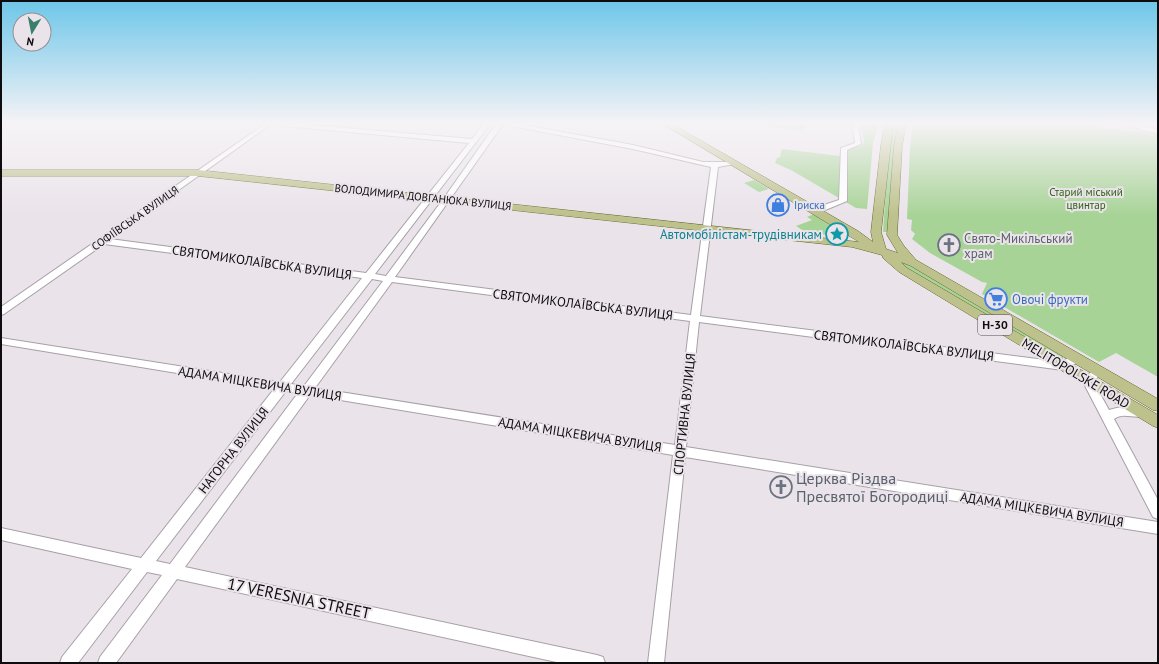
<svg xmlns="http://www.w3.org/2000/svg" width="1159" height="664" font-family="'PT Sans',sans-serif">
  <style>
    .built { fill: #e1d5e0 }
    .green { fill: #a7d396 }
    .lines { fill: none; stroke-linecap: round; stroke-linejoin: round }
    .minor-casing { stroke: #a6a0a6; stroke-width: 2 }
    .major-casing { stroke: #63662d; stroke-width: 1 }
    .minor { fill: #fff; fill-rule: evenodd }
    .major { fill: #bdc18b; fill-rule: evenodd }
    .labels { text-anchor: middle; stroke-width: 4; stroke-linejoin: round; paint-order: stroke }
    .far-park-label { font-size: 11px; fill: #2d5f11; stroke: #eae4ea }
    .far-street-label { font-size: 11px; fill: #0e0c0e; stroke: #eae4ea }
    .far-shop-label { font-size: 11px; fill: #366cbe; stroke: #eae4ea; text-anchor: start }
    .shield { fill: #eae4ea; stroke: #504d50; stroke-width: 1 }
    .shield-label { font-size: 12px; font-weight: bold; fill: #0e0c0e }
    .culture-label { font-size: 13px; fill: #0d838f; stroke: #eae4ea; text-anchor: end }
    .worship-label { font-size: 13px; fill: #5b616d; stroke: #eae4ea; text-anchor: start }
    .street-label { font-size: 13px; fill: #0e0c0e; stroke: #eae4ea }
    .shop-label { font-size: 13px; fill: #366cbe; stroke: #eae4ea; text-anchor: start }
    .near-worship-label { font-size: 16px; fill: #5b616d; stroke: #eae4ea; text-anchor: start }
    .near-street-label { font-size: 16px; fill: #0e0c0e; stroke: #eae4ea }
  </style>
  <rect width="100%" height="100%" fill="#eae4ea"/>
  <path class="built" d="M1070 124H1116L1135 126 1141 132Z"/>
  <g class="green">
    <path d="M761 124H823L805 125 804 131 766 126Z"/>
    <path d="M861 124H878L873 143 867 209 856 208 791 170 775 163 777 158 780 157 782 149 848 157V149L862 146 864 141Z"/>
    <path d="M893 124H897L894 146 887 232H883L889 145Z"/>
    <path d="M913 124H1067L1158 134V377L1116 353 1099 362 982 294 987 283 982 282 930 253 912 239 915 234 911 230 912 220 907 219 910 148Z"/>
    <path d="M754 180 769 189 759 192 744 183Z"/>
    <path d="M814 214 844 232 845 234 839 236 807 233 796 226 812 220 807 217Z"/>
    <path d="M904 261 1063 356V358H1061L900 264 899 262Z"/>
  </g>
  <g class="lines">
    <g class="minor-casing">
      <g id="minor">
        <path d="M265 124H271L110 239 366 273 469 143 283 126 280 124H299L472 139 484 124H490L375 274 386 276 444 198 496 124H502L501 127 395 277 691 315 711 167 633 149 511 126 508 124H518L633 145 703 162H734V164L718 167 700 316 1061 362 1076 354 1080 355 1081 358 1080 361 1063 370 699 322 686 447 1158 522V534L685 457 664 663H648L673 455 310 395 185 567 597 655 603 657 605 663H561L177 579 116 663H98L100 657 162 575 147 572 78 663H60L62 657 132 569 1 540V528L141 558 274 389 1 344V338L280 382 362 278 104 244 4 314 1 315V307ZM372 279 383 281 304 386 291 384ZM392 282 690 321 675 445 315 388ZM286 391 298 393 170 564 156 561Z"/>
        <path d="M852 124H858L861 144 847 150V201L818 213H812V209L839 200 841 148 855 143Z"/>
        <path d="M1128 124C1137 123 1148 128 1158 129V133L1142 130Z"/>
        <path d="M1099 368 1103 369 1104 372 1093 381 1109 410C1121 406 1132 406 1144 410L1146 413 1144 416C1134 419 1123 412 1114 419L1158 500V519L1153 517 1082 380 1083 377Z"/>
      </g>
    </g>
    <g class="major-casing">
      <path id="major" d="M663 124H672L858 231 873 242 871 232 881 145 885 124H893L881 232 886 249 898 253 887 235 894 146 898 124H906L902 146 897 235 904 246 916 260 1158 399V411L1153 410 911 266 901 262 907 268 1158 415V428L1153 426 899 272 883 258 882 255 852 247 198 176H1V170H198L859 242Z"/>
    </g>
    <use href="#minor" class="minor"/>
    <use href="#major" class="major"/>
  </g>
  <linearGradient id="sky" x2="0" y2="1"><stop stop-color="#6dc6e9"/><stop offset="0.57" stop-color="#f6f3f6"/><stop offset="1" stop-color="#f6f3f6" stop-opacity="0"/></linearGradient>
  <rect width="1159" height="216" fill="url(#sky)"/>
  <defs>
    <g id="shop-ring" transform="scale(1.15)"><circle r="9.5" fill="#eae4ea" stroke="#3f7fe0" stroke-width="1.5"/><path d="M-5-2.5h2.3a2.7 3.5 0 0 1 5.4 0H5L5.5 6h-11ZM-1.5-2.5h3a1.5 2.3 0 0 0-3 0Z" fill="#3f7fe0"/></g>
    <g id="sight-ring" transform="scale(1.15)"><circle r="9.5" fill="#eae4ea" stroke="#0f9aa8" stroke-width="1.5"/><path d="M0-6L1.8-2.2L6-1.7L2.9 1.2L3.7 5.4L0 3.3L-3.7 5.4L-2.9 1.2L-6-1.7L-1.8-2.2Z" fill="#0f9aa8"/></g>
    <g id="church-ring" transform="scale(1.15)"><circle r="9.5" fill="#eae4ea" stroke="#6b7280" stroke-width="1.5"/><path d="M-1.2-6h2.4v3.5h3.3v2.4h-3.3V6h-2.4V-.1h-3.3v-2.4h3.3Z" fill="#6b7280"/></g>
    <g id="supermarket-ring" transform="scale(1.15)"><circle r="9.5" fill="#eae4ea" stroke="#3f7fe0" stroke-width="1.5"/><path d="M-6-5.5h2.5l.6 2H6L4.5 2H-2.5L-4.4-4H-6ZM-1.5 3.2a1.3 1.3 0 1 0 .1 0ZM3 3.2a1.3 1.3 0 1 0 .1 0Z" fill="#3f7fe0"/></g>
  </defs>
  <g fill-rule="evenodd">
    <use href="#shop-ring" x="778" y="205"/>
    <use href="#sight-ring" x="837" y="234"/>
    <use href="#church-ring" x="949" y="245"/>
    <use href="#supermarket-ring" x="996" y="299"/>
    <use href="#church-ring" x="781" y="487"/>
  </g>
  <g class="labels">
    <g class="far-park-label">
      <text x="1086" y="196">Старий міський<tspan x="1086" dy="13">цвинтар</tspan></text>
    </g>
    <g class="far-street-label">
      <text transform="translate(423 197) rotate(6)" y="4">ВОЛОДИМИРА ДОВГАНЮКА ВУЛИЦЯ</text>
      <text transform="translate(135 218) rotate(-35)" y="4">СОФІЇВСЬКА ВУЛИЦЯ</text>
    </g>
    <g class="far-shop-label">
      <text x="794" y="209">Іриска</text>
    </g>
    <rect class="shield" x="978" y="315" width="34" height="20" rx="3"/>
    <g class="shield-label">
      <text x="995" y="329">Н-30</text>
    </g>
    <g class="culture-label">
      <text x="822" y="239">Автомобілістам-трудівникам</text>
    </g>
    <g class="worship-label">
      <text x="964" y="243">Свято-Микільський<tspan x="964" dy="15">храм</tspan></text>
    </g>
    <g class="street-label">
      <text transform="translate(262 262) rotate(8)" y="5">СВЯТОМИКОЛАЇВСЬКА ВУЛИЦЯ</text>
      <text transform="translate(583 304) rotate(7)" y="5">СВЯТОМИКОЛАЇВСЬКА ВУЛИЦЯ</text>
      <text transform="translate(904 345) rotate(7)" y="5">СВЯТОМИКОЛАЇВСЬКА ВУЛИЦЯ</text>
      <text transform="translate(1076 373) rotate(31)" y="5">MELITOPOLSKE ROAD</text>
      <text transform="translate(260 383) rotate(9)" y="5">АДАМА МІЦКЕВИЧА ВУЛИЦЯ</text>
      <text transform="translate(684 414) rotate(-84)" y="5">СПОРТИВНА ВУЛИЦЯ</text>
      <text transform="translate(580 434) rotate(9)" y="5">АДАМА МІЦКЕВИЧА ВУЛИЦЯ</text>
      <text transform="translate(233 450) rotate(-52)" y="5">НАГОРНА ВУЛИЦЯ</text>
      <text transform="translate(1042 509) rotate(9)" y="5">АДАМА МІЦКЕВИЧА ВУЛИЦЯ</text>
    </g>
    <g class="shop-label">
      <text x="1012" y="304">Овочі фрукти</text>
    </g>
    <g class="near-worship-label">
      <text x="796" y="484">Церква Різдва<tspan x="796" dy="18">Пресвятої Богородиці</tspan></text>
    </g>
    <g class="near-street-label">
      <text transform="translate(299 598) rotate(12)" y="6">17 VERESNIA STREET</text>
    </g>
  </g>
  <rect width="1159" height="664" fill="none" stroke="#0e0c0e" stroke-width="4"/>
  <g transform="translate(32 32) rotate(190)"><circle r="19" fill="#eae4ea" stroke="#928e92"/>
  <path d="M0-3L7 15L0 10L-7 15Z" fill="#3c7d6c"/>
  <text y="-6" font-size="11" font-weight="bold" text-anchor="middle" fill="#0e0c0e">N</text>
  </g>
</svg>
